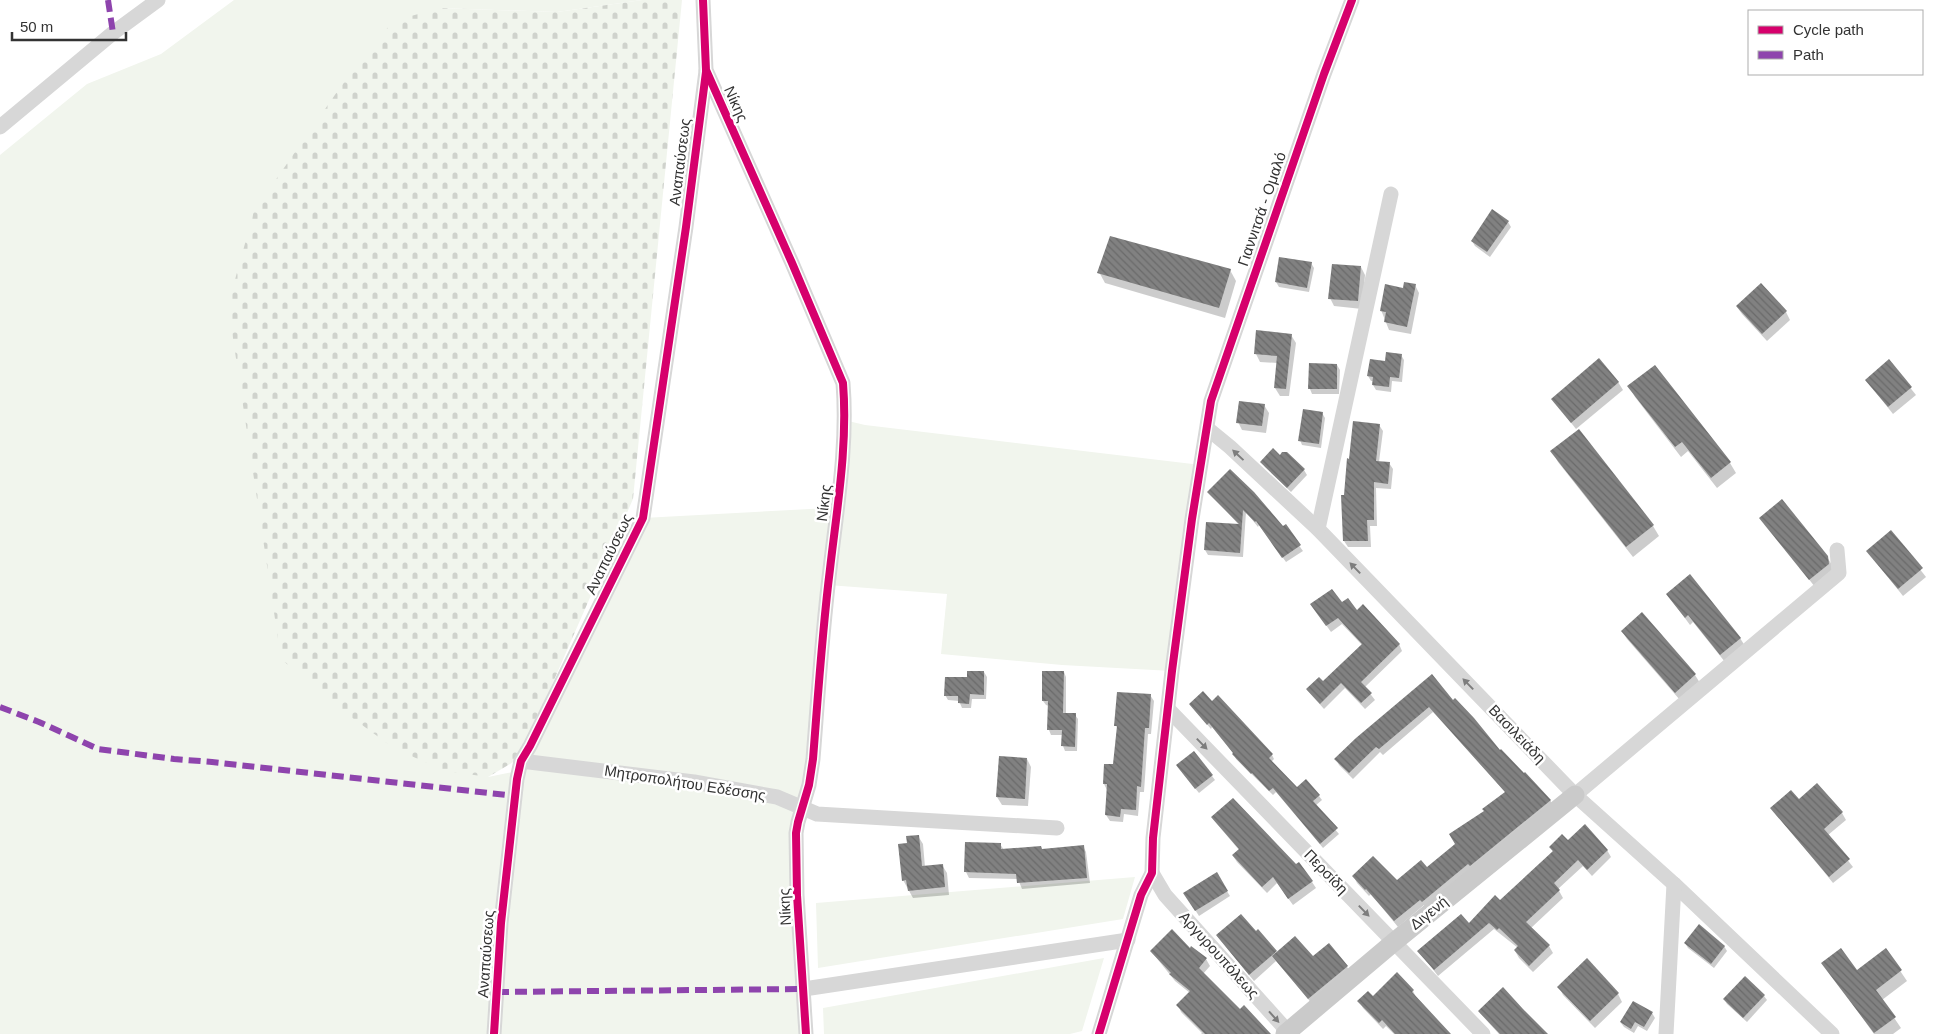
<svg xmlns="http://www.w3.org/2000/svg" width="1933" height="1034" font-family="Helvetica,sans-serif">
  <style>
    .grass { fill: #f1f5ed }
    .cemetery { fill: url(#cemetery-stones) }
    .shadow { fill: #0003 }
    .building { fill: url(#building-back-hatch) }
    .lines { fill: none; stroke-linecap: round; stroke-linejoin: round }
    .minor { stroke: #d7d7d7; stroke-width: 15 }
    .major { stroke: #cacaca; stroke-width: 19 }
    .quiet { stroke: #8e44ad; stroke-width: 6; stroke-dasharray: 12 6; stroke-linecap: butt }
    .cycleway-casing { stroke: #fff; stroke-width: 11 }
    .cycleway { stroke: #d6006c; stroke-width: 8 }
    .oneway { fill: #7d7d7d }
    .labels { text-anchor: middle; stroke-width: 5; stroke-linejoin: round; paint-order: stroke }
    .street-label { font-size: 15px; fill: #333; stroke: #fff }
  </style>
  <defs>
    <pattern id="cemetery-stones" width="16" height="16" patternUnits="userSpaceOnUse" patternTransform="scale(1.25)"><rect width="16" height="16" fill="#f1f5ed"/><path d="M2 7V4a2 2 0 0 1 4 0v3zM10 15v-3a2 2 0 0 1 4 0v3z" fill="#cfd2cc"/></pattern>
    <pattern id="building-back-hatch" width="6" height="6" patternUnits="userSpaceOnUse" patternTransform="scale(1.25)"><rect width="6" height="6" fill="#818181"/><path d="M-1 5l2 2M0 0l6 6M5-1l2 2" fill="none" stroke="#6a6a6a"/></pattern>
  </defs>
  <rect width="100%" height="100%" fill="#fff"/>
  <g class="grass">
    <path d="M234 0H642L557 12 440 8 488 777 518 771 643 518 829 508 836 509 844 420 865 425 1201 465 1172 671 1062 665 941 654 947 594 828 585 798 822 806 1034H0V155L87 84 161 54Z"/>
    <path d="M1135 877 1123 919 818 968 816 903Z"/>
    <path d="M1104 958 1082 1031 1070 1034H824L823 1008Z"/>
  </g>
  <path class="cemetery" d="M642 0H682L633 499 520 758 488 777 446 771 395 749 347 714 281 659 228 305 254 211 339 89 393 21 440 8 557 12Z"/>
  <g class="shadow">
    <path d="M1508 222 1511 227 1490 257 1475 246 1472 241Z"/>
    <path d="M1311 263 1314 268 1309 292 1279 287 1276 282Z"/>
    <path d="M1361 267 1365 275 1362 309 1334 306 1330 298Z"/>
    <path d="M1230 270 1236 281 1225 318 1105 283 1099 272Z"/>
    <path d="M1415 285 1419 293 1411 334 1389 330 1381 310 1404 289Z"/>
    <path d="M1737 307 1786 312 1790 320 1767 341 1742 314Z"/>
    <path d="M1291 335 1296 343 1289 396H1280L1275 388 1278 363 1260 362 1256 354Z"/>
    <path d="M1401 355 1404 360 1402 382 1392 381 1391 392 1376 390 1373 385V381H1371L1368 376 1386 362Z"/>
    <path d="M1889 361 1916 395 1893 414 1866 380Z"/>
    <path d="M1337 365 1340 370 1339 394H1312L1310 389Z"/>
    <path d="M1655 366 1730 463 1736 473 1717 488 1688 451 1681 457 1635 397 1629 386Z"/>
    <path d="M1618 382 1623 390 1576 429 1552 399Z"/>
    <path d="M1264 405 1269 413 1266 433 1242 430 1238 422Z"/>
    <path d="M1322 413 1325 418 1321 448 1302 445 1300 440Z"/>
    <path d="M1379 425 1383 431 1379 462 1389 463 1393 469 1391 489 1376 488 1377 526H1370L1371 547H1348L1344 541 1342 496H1345L1350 460Z"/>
    <path d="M1579 431 1653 526 1659 536 1633 557 1558 462 1552 451Z"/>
    <path d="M1280 456 1304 470 1307 475 1291 492 1265 467 1262 462Z"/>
    <path d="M1209 492 1283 527 1285 526 1303 551 1286 562 1259 525 1258 527 1246 512 1243 557 1208 555 1205 550 1239 525Z"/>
    <path d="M1761 518 1827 557 1832 565 1833 572 1815 587Z"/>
    <path d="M1891 532 1926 577 1903 596 1867 551Z"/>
    <path d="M1667 594 1740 638 1745 646 1725 662 1693 622 1690 625Z"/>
    <path d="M1342 604 1356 611 1399 644 1402 651 1365 687 1375 700 1365 709 1345 688 1324 709 1307 690 1323 683 1362 645 1342 624 1331 632 1316 611Z"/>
    <path d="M1642 614 1695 675 1700 683 1680 700 1627 639 1622 631Z"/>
    <path d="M984 672 987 677 986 699H972L971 708H962L959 701 948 700 945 695 968 679Z"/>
    <path d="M1064 672 1066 677V714L1075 715 1078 719 1077 751H1065L1063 746V735H1051L1049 730V706L1046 705 1043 701Z"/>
    <path d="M1432 676 1453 702 1500 752 1550 800 1554 807 1426 908 1424 905 1398 927 1371 894 1369 896 1357 883 1354 877 1396 881 1427 869 1457 845 1485 812 1506 793 1433 712 1383 755 1380 752 1353 779 1339 765 1336 759Z"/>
    <path d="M1150 695 1154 701 1151 734H1148L1144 792H1140L1138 816 1124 814 1123 822 1110 821 1106 815 1107 790 1104 784 1114 766 1118 729 1116 726Z"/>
    <path d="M1212 702 1272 755 1274 759 1271 762 1297 789 1319 796 1322 800 1315 806 1339 834 1323 848 1276 792 1273 795 1236 759 1234 754 1212 727 1211 729 1194 709Z"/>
    <path d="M1027 759 1031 767 1028 806 1002 805 997 797Z"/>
    <path d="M1177 766 1212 776 1215 780 1199 793Z"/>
    <path d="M1799 801 1842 813 1846 820 1828 835 1853 867 1833 883 1772 808Z"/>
    <path d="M1212 818 1312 882 1316 888 1293 905 1277 883 1267 893 1237 862 1233 856 1239 850Z"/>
    <path d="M918 836 923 844 925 867 942 865 947 873 949 895 913 898 903 880 908 844Z"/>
    <path d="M1568 842 1607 850 1611 857 1592 876 1583 866 1558 889 1563 898 1531 928 1549 946 1553 953 1533 972 1519 958 1515 951 1518 948 1494 929 1438 976 1419 951 1469 925 1500 902 1553 852 1550 847Z"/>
    <path d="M1000 844 1004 850H1043L1083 846 1086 852 1090 883 1022 889 1018 879 969 878 966 872Z"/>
    <path d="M1216 874 1230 896 1199 916 1185 894Z"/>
    <path d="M1217 936 1277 953 1312 958 1347 967 1352 974 1314 1006 1276 961 1254 981Z"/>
    <path d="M1685 943 1724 946 1727 951 1714 968 1688 948Z"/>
    <path d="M1190 950 1206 959 1210 966 1203 974 1240 1011 1269 1034H1201L1202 1033 1181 1012 1178 1005 1190 993 1175 981 1151 951Z"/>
    <path d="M1886 950 1907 981 1882 1000 1901 1028 1893 1034H1874L1823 963 1857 972Z"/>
    <path d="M1745 978 1764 996 1767 1000 1747 1022 1727 1004 1724 999Z"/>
    <path d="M1559 987 1618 994 1622 1002 1595 1028 1563 995Z"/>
    <path d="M1413 991 1416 997 1450 1034H1394L1386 1026 1383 1029 1363 1008 1359 1001Z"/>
    <path d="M1479 1012 1546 1034H1499Z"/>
    <path d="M1652 1013 1655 1018 1647 1031 1638 1026 1634 1033 1624 1027 1621 1023Z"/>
  </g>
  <g class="building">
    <path d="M1492 209 1509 221 1487 252 1471 241Z"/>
    <path d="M1110 236 1231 269 1219 308 1097 273Z"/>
    <path d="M1279 257 1312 262 1307 288 1275 282Z"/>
    <path d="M1332 264 1361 266 1358 301 1328 299Z"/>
    <path d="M1404 282 1416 284 1407 327 1384 322 1386 312 1380 311 1385 284 1403 288Z"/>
    <path d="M1761 283 1787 311 1762 334 1736 306Z"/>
    <path d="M1256 330 1292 334 1286 389 1274 388 1277 356 1254 354Z"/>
    <path d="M1386 352 1402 354 1399 378 1390 377 1389 387 1372 385 1373 377 1367 376 1370 359 1385 361Z"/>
    <path d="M1599 358 1619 382 1571 423 1551 399Z"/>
    <path d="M1889 359 1912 387 1888 407 1865 380Z"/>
    <path d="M1309 363 1337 364V389H1308Z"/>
    <path d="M1655 365 1731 462 1711 478 1682 442 1675 447 1627 386Z"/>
    <path d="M1239 401 1265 404 1262 426 1236 423Z"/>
    <path d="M1303 409 1323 412 1319 444 1298 441Z"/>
    <path d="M1353 421 1380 424 1376 461 1390 462 1388 484 1374 482V520H1367L1368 541H1343L1341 495H1344L1347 458 1349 459Z"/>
    <path d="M1579 429 1654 525 1626 547 1550 451Z"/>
    <path d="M1273 448 1280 455 1282 452H1287L1305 469 1287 488 1260 462Z"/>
    <path d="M1230 469 1254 492 1283 526 1286 524 1301 545 1282 558 1256 521 1255 522 1243 510 1240 553 1204 550 1206 522 1239 524 1207 492Z"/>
    <path d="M1782 499 1828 556 1829 564 1809 580 1759 518Z"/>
    <path d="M1891 530 1923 568 1898 589 1866 551Z"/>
    <path d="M1690 574 1741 638 1720 655 1688 615 1685 618 1666 594Z"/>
    <path d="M1332 589 1342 602 1348 598 1357 610 1363 604 1400 644 1361 682 1372 693 1361 703 1341 683 1320 704 1306 689 1319 677 1323 681 1362 644 1338 618 1326 626 1310 604Z"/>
    <path d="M1642 612 1696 674 1675 693 1621 631Z"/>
    <path d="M967 671H984V695L970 694 969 704 958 703V696H944L945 677H967Z"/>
    <path d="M1042 671H1064L1063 713H1076L1075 747 1061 746 1062 730H1047L1048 701H1042Z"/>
    <path d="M1432 674 1453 700 1455 698 1474 718 1500 750 1501 749 1524 773 1525 772 1551 800 1470 866 1468 864 1422 902 1420 900 1394 921 1366 889 1365 890 1352 876 1373 856 1397 880 1421 860 1427 867 1455 844 1449 834 1484 811 1482 809 1505 792 1429 707 1379 749 1376 747 1349 773 1334 759 1356 738Z"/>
    <path d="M1203 691 1212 701 1218 695 1273 754 1269 758 1297 787 1306 779 1320 795 1313 801 1338 828 1320 844 1273 788 1269 791 1252 773 1251 774 1232 754 1233 753 1209 723 1207 725 1189 704Z"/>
    <path d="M1117 692 1151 694 1149 728H1145L1141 787 1137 786 1136 810 1121 809 1120 817 1105 815 1107 784H1103L1104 764H1113L1117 726H1114Z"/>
    <path d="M1194 751 1213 775 1195 789 1176 765Z"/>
    <path d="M999 756 1027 758 1025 799 996 797Z"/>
    <path d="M1817 783 1843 812 1824 829 1850 859 1829 877 1770 808 1791 790 1799 799Z"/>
    <path d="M1233 798 1296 864 1299 862 1313 881 1288 899 1273 877 1262 887 1232 855 1239 849 1211 817Z"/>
    <path d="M1585 824 1608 850 1587 870 1578 860 1554 883 1560 890 1526 922 1550 945 1529 966 1514 950 1518 946 1499 928 1497 930 1489 923 1434 970 1417 951 1461 914 1469 923 1495 895 1500 900 1553 851 1549 847 1562 834 1568 840Z"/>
    <path d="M919 835 922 866 943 864 945 887 908 891 906 880 902 881 898 844 907 843 906 836Z"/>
    <path d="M965 842 1001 843V849L1041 846 1042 849 1084 845 1087 878 1017 883 1016 874 964 872Z"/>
    <path d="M1217 872 1228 891 1195 911 1183 893Z"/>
    <path d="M1241 914 1256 931 1258 929 1277 951 1249 975 1216 935Z"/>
    <path d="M1699 924 1725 946 1711 964 1684 943Z"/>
    <path d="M1172 929 1190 948 1191 946 1207 958 1199 968 1240 1009 1244 1005 1271 1034H1205L1176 1005 1190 991 1169 974 1171 973 1150 951Z"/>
    <path d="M1295 936 1313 956 1329 943 1348 966 1308 999 1272 956Z"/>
    <path d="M1841 948 1857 970 1886 948 1902 970 1876 990 1896 1017 1874 1033 1821 963Z"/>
    <path d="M1587 958 1619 993 1590 1021 1557 987Z"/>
    <path d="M1397 972 1414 990 1412 992 1451 1034H1395L1382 1020 1379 1023 1357 1001 1368 991 1373 996Z"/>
    <path d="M1745 976 1765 995 1743 1018 1723 999Z"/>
    <path d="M1503 987 1523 1009 1548 1034H1500L1478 1011Z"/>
    <path d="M1633 1001 1653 1012 1644 1027 1635 1022 1631 1029 1620 1022Z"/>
  </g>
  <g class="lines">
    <g class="minor">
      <path d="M703 0 706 70 792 263 843 383C848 445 837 508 830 569 822 633 818 696 813 759L809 785 798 822 796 833 797 895 806 1034"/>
      <path d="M0 127 113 33 158 0"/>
      <path d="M1208 429 1230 447 1318 529 1575 795 1674 884 1832 1034"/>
      <path d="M1318 529 1391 194"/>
      <path d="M1168 709 1483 1034"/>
      <path d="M521 761 694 782 777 797 817 814 1057 828"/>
      <path d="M1575 795 1839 573 1837 550"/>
      <path d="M1152 873 1165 895 1290 1034"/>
      <path d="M804 989 1128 940"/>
      <path d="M494 1034 501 923 517 779 521 761 530 746 643 518 686 227 706 71"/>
      <path d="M1099 1034 1141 895 1152 873 1153 838 1172 671 1192 519 1211 401 1324 74 1352 0"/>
      <path d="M1666 1034 1674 884"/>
    </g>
    <path class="major" d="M1285 1034 1394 942 1575 795"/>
    <g class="quiet">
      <path d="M108 0 113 33"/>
      <path d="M0 707 39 722 98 749 174 759 212 762 515 796"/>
      <path d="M497 992 804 989"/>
    </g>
    <g class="cycleway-casing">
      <g id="cycleway">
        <path d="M703 0 706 70 792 263 843 383C848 445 837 508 830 569 822 633 818 696 813 759L809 785 798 822 796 833 797 895 806 1034"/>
        <path d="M494 1034 501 923 517 779 521 761 530 746 643 518 686 227 706 72"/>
        <path d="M1099 1034 1141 895 1152 873 1153 838 1172 671 1192 519 1211 401 1324 74 1352 0"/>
      </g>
    </g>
    <use href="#cycleway" class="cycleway"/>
  </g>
  <defs><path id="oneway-solid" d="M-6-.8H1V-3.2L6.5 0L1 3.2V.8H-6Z" transform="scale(1.25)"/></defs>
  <g class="oneway">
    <use href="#oneway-solid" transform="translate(1238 455) rotate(-137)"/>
    <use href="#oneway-solid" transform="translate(1355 568) rotate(-134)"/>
    <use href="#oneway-solid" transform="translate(1468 684) rotate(-134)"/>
    <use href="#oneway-solid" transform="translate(1202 744) rotate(46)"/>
    <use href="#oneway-solid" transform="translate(1364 911) rotate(46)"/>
    <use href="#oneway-solid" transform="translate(1274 1017) rotate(48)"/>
  </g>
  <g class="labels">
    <g class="street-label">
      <text transform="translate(736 104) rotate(66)" y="5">Νίκης</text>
      <text transform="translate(680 162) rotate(-83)" y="5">Αναπαύσεως</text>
      <text transform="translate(1262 209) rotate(-71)" y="5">Γιαννιτσά - Ομαλό</text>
      <text transform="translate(824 503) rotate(-83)" y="5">Νίκης</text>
      <text transform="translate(609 554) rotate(-64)" y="5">Αναπαύσεως</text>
      <text transform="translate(1517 734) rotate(46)" y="5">Βασιλειάδη</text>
      <text transform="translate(685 783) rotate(9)" y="5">Μητροπολήτου Εδέσσης</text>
      <text transform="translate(1326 872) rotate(46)" y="5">Περσίδη</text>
      <text transform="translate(785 907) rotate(-93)" y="5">Νίκης</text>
      <text transform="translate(1429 913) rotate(-39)" y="5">Διγενή</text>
      <text transform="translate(486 954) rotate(-86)" y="5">Αναπαύσεως</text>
      <text transform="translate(1219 955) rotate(48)" y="5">Αργυρουπόλεως</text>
    </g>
  </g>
  <rect x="1748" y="10" width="175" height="65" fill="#ffffff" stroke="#adadad"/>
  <rect x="1758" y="26" width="25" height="8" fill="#d6006c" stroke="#adadad"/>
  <text x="1793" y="35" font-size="15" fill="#333333">Cycle path</text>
  <rect x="1758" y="51" width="25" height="8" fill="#8e44ad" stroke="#adadad"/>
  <text x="1793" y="60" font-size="15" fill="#333333">Path</text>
  <path d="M12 32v8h114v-8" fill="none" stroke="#333333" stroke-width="2.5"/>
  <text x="20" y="32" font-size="15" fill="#333333" stroke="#ffffff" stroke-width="4" paint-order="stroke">50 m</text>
</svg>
